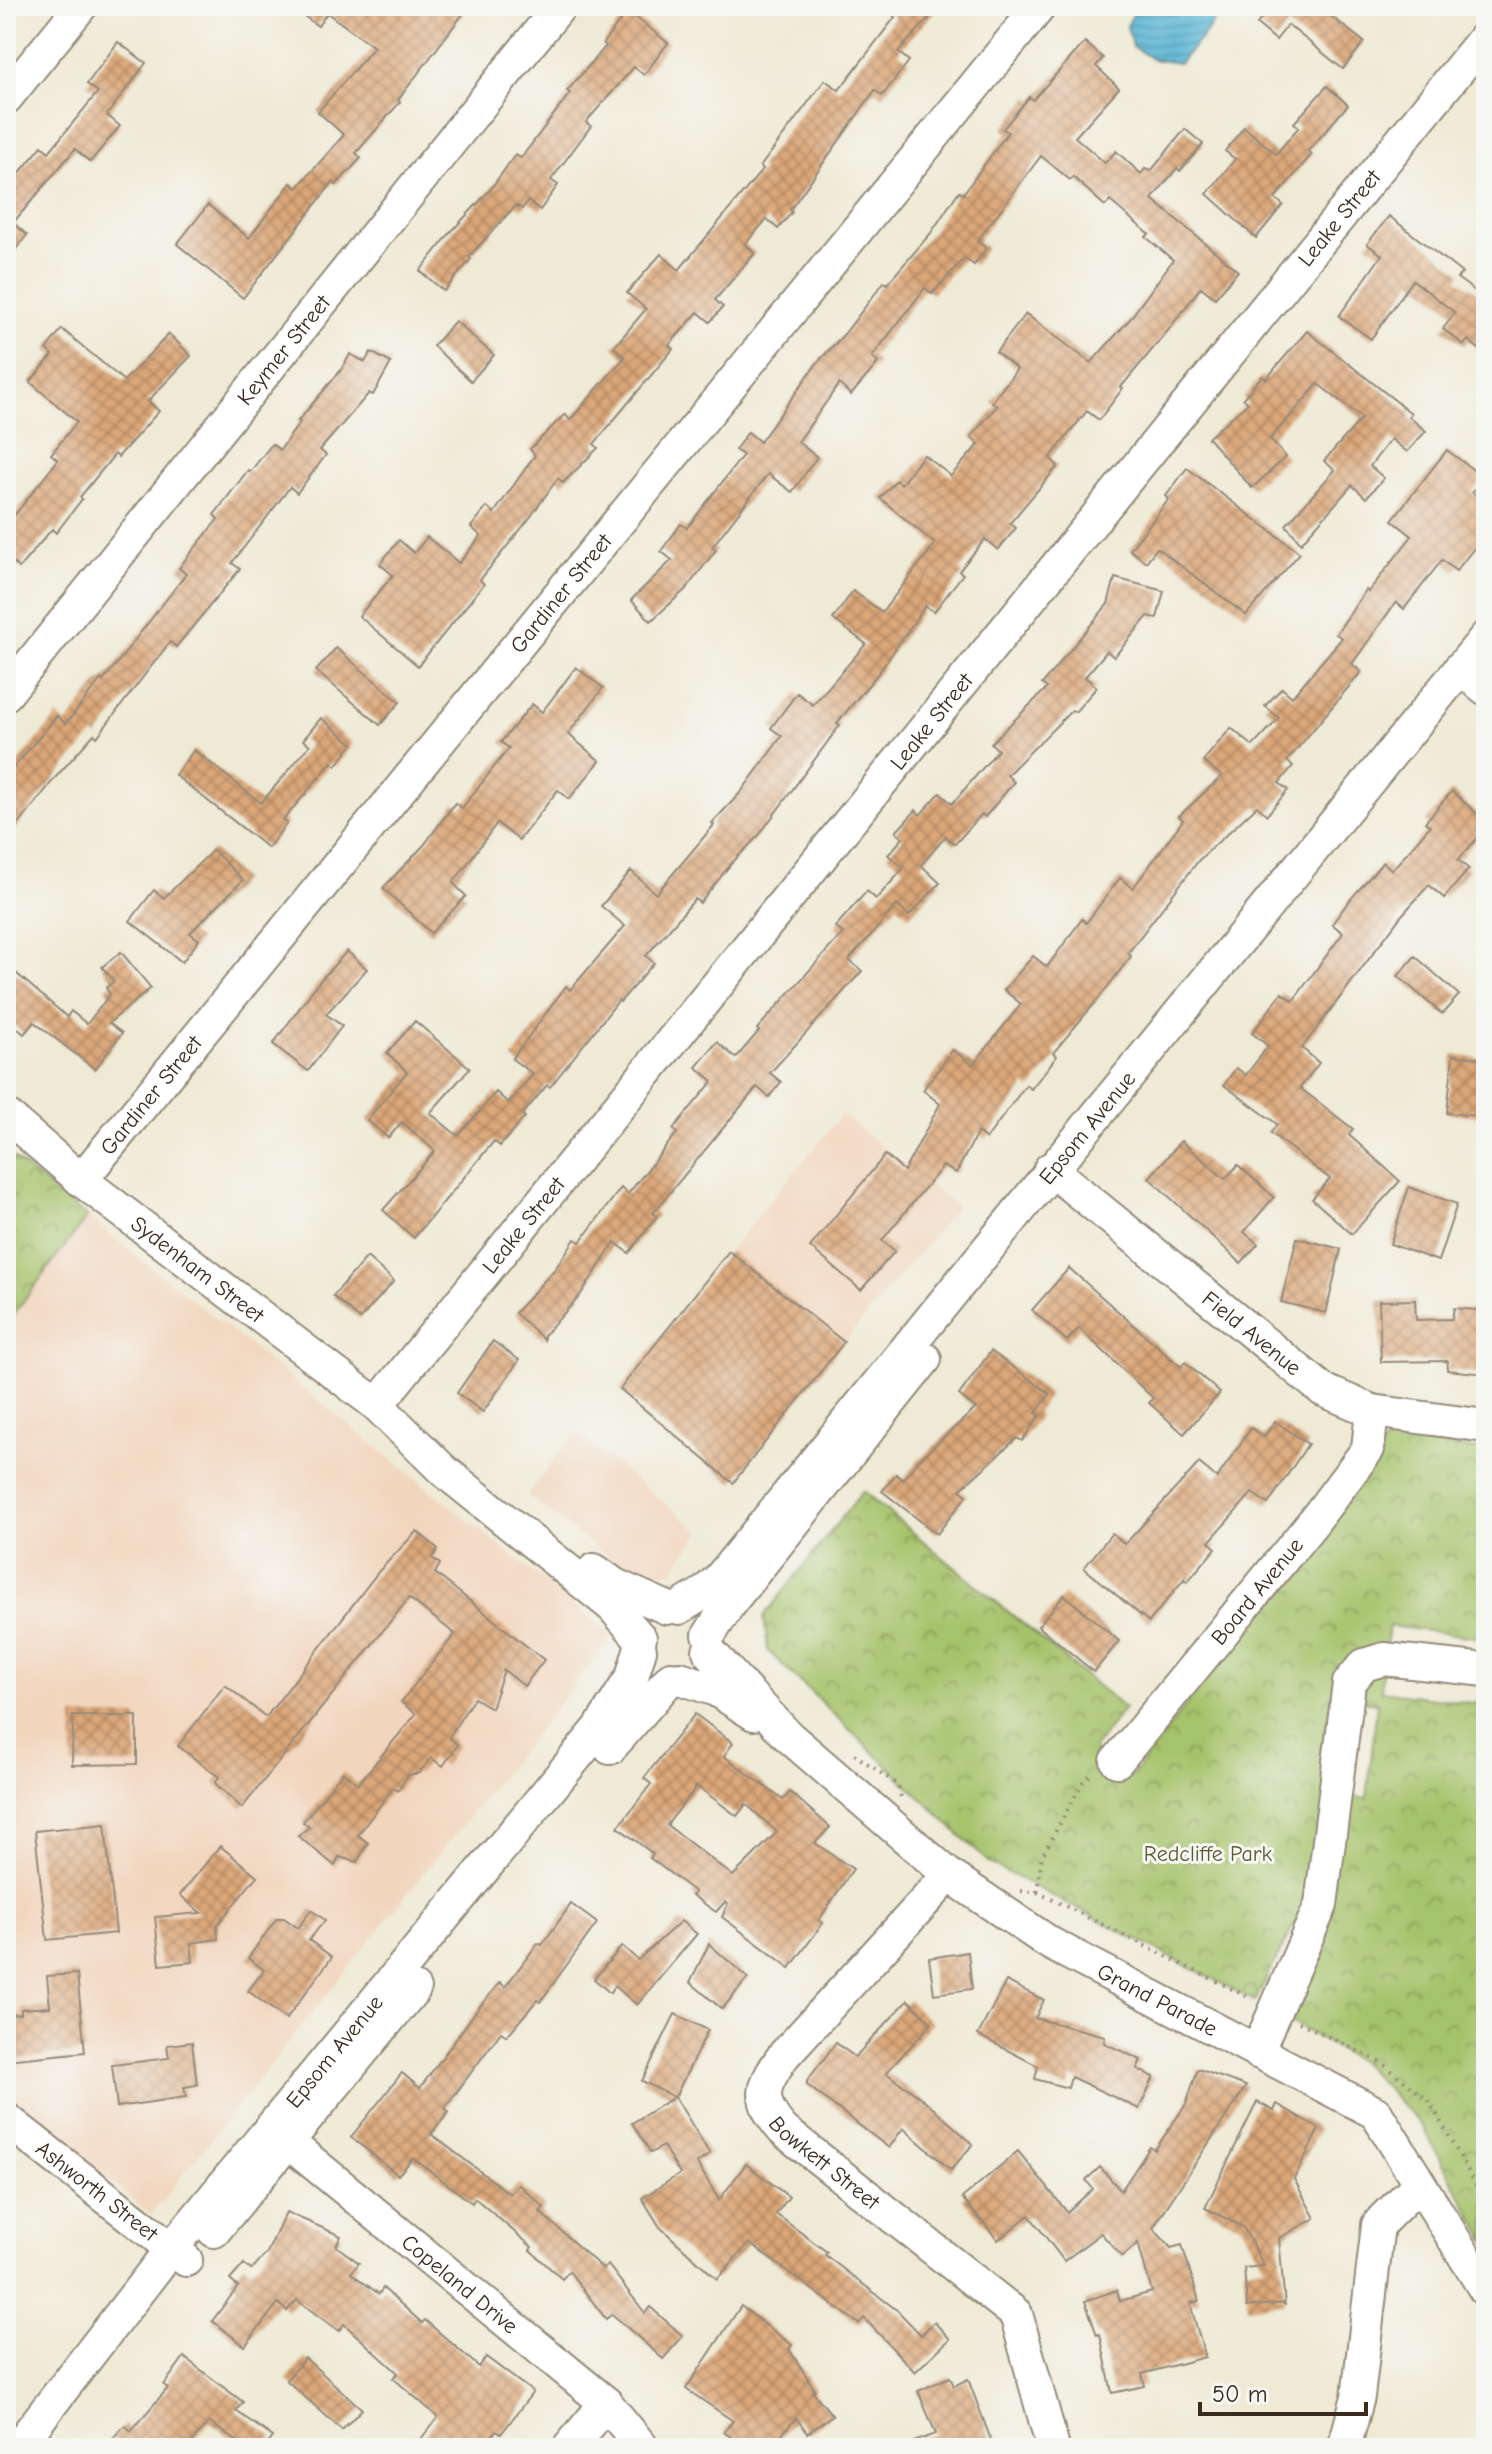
<svg xmlns="http://www.w3.org/2000/svg" width="1492" height="2454" font-family="'Comic Neue',sans-serif">
  <style>
    .built { fill: #f2d5bd }
    .park { fill: url(#park-crowns); stroke: #707644; stroke-width: 2 }
    .water { fill: url(#water-rules); stroke: #486f78; stroke-width: 2 }
    .building { fill: url(#building-cross-hatch); fill-rule: evenodd }
    .lines { fill: none; stroke-linecap: round; stroke-linejoin: round }
    .minor-casing { stroke: #958a7a; stroke-width: 36 }
    .path { stroke: #958a7a; stroke-width: 4; stroke-dasharray: 2 6; stroke-linecap: butt }
    .minor { stroke: #fff; stroke-width: 32 }
    .labels { text-anchor: middle; stroke-width: 6; stroke-linejoin: round; paint-order: stroke }
    .street-label { font-size: 22px; fill: #3b2a1e; stroke: #f6f6f2 }
    .park-label { font-size: 22px; fill: #5b5835; stroke: #f6f6f2 }
  </style>
  <defs>
    <pattern id="park-crowns" width="20" height="18" patternUnits="userSpaceOnUse" patternTransform="scale(2)"><rect width="20" height="18" fill="#a5c36b"/><path d="M2 6a3 3 0 1 1 6 0M12 15a3 3 0 1 1 6 0" fill="none" stroke="#889f57"/></pattern>
    <pattern id="water-rules" width="6" height="5" patternUnits="userSpaceOnUse" patternTransform="scale(2)"><rect width="6" height="5" fill="#54b4d3"/><path d="M0 2.5h6" fill="none" stroke="#4793ab"/></pattern>
    <pattern id="building-cross-hatch" width="8" height="8" patternUnits="userSpaceOnUse" patternTransform="scale(2)"><rect width="8" height="8" fill="#dca779"/><path d="M0 0l8 8M0 8l8-8" fill="none" stroke="#b48863"/></pattern>
  </defs>
  <rect width="100%" height="100%" fill="#f6f6f2"/>
  <filter id="ink" filterUnits="userSpaceOnUse"><feTurbulence type="fractalNoise" baseFrequency=".0125" numOctaves="2"/><feDisplacementMap in="SourceGraphic" scale="16" xChannelSelector="R" yChannelSelector="G"/><feConvolveMatrix kernelMatrix="1 2 1 2 8 2 1 2 1" color-interpolation-filters="sRGB"/></filter>
  <filter id="wash" filterUnits="userSpaceOnUse"><feTurbulence type="fractalNoise" baseFrequency=".006" numOctaves="4" result="noise"/><feDisplacementMap in="SourceGraphic" scale="32" xChannelSelector="R" yChannelSelector="G"/><feGaussianBlur stdDeviation="1.8" result="paint"/><feColorMatrix in="noise" values="0 0 0 0 0 0 0 0 0 0 0 0 0 0 0 0 0 1.4 0 .05"/><feComposite in="paint" operator="in"/></filter>
  <g filter="url(#wash)">
    <rect width="100%" height="100%" fill="#efead5"/>
    <g class="built">
      <path d="M842 1114 957 1207 844 1342 729 1251Z"/>
      <path d="M6 1151 613 1636 151 2215 6 2095Z"/>
      <path d="M576 1433 701 1532 672 1571 635 1578 527 1495Z"/>
    </g>
    <g class="park">
      <path d="M6 1152 87 1217 6 1324Z"/>
      <path d="M1389 1437 1486 1451V1638L1389 1626 1385 1653 1354 1656 1313 1888 1255 2001 989 1863 768 1651 764 1616 863 1491 1124 1708 1094 1748 1103 1774 1132 1776Z"/>
      <path d="M1383 1670 1381 1691 1486 1705V2241L1422 2126 1363 2064 1281 2016 1348 1796 1367 1798 1377 1703 1356 1700 1365 1675Z"/>
    </g>
    <path class="water" d="M1137 6H1223L1206 33 1179 63 1152 59 1132 46 1127 26Z"/>
    <g id="blocks">
      <g class="building">
        <path d="M290 6H469L398 100 400 102 356 153 361 158 336 185 333 182 243 298 177 244 208 205 249 238 291 183 297 188 344 135 318 112 374 47 327 13 318 26Z"/>
        <path d="M883 6H940L898 52 909 61 882 96 875 90 790 210 792 212 778 229 767 219 745 244 755 253 715 300 723 307 710 322 698 312 669 345 673 349 594 444 598 448 563 483 558 478 529 519 480 580 484 584 418 666 359 616 393 575 380 564 399 540 414 553 427 537 459 563 481 536 471 527 487 507 494 513 535 455 530 449 565 414 570 420 625 357 614 347 646 309 627 293 661 254 679 270 763 169 760 167 825 80 839 90 895 17Z"/>
        <path d="M1264 6H1318L1364 42 1343 69 1288 25 1276 40 1257 24 1268 10Z"/>
        <path d="M628 11 668 43 644 75 634 67 586 122 591 126 551 180 558 185 540 210 528 201 522 209 516 205 469 257 471 259 444 291 420 271 451 232 490 190 515 155 521 158 570 93 567 91 606 46 603 43Z"/>
        <path d="M118 42 146 63 107 115 120 126 90 162 75 149 13 223 27 235 6 262V189L42 146 49 152 98 92 87 84Z"/>
        <path d="M1085 42 1103 58 1096 66 1119 88 1075 137 1105 163 1116 151 1141 174 1145 169 1151 171 1185 129 1203 144 1180 171 1177 168 1152 199 1238 271 1215 298 1201 287 1167 332 1121 387 1123 388 1099 420 1087 411 1050 458 1058 466 1010 523 1016 528 998 550 985 539 959 571 963 574 934 612 925 606 880 671 837 723 840 725 759 835 731 864 700 903 695 899 646 956 654 963 620 1002 619 1000 550 1087 547 1085 522 1115 525 1117 500 1146 494 1141 414 1238 383 1210 435 1151 402 1122 388 1138 367 1120 407 1072 387 1053 415 1021 470 1068 430 1113 458 1136 496 1092 508 1103 533 1074 512 1059 566 986 570 990 625 926 601 906 631 871 656 894 714 825 712 823 741 792 782 736 771 728 797 693 813 705 866 644 833 619 853 591 882 612 935 544 880 498 896 480 901 484 924 455 951 476 979 444 971 437 997 406 992 402 1017 369 996 352 1026 314 1091 363 1129 320 1173 260 1146 237 1149 234 1110 201 1105 206 1073 177 1070 180 1041 156 977 241 986 248 974 265 964 258 932 294 925 288 872 357 878 363 851 395 839 384 798 442 817 457 792 492 768 474 712 547 716 550 686 589 651 621 631 600 672 560 661 551 681 524 687 528 743 455 735 450 748 432 760 442 818 362 845 333 884 282 887 284 931 233 959 191 963 194 1008 132 1003 129 1029 97 1033 100Z"/>
        <path d="M1327 86 1348 105 1308 151 1312 154 1275 198 1283 205 1256 238 1207 194 1235 159 1225 151 1244 127 1276 154 1299 127 1294 123Z"/>
        <path d="M1389 216 1462 273 1457 278 1486 299V355L1468 340 1464 345 1443 329 1455 313 1413 280 1371 339 1339 316 1382 255 1367 244Z"/>
        <path d="M455 321 494 355 471 381 433 346Z"/>
        <path d="M62 329 124 381 169 334 191 356 148 401 159 411 118 457 115 454 80 497 82 499 56 533 52 529 19 568 6 557V526L58 460 51 454 77 422 30 382 53 355 46 349Z"/>
        <path d="M1307 331 1411 413 1409 417 1426 431 1407 452 1391 439 1370 466 1384 478 1366 498 1352 485 1301 543 1286 525 1335 470 1324 461 1362 418 1318 384 1270 439 1286 457 1252 488 1208 438 1248 403 1243 398 1262 376 1266 379Z"/>
        <path d="M371 352 391 363 373 395 369 393 320 450 326 455 297 493 290 487 232 563 240 569 176 647 170 642 97 737 94 734 55 778 6 841V777L57 716 66 724 101 679 103 681 186 574 179 568 218 519 214 515 248 470 250 472 272 444 280 450 300 422 298 421 342 369 350 354 365 362Z"/>
        <path d="M1447 450 1484 478 1472 492 1486 503V533L1456 571 1442 560 1404 609 1396 602 1352 664 1361 672 1287 761 1293 766 1279 783 1288 790 1267 815 1257 806 1199 860 1128 953 1131 956 1099 998 1053 1053 1057 1056 1031 1089 1026 1085 986 1139 978 1132 956 1173 943 1166 882 1240 895 1251 861 1290 810 1247 885 1155 904 1171 940 1104 923 1090 953 1050 973 1065 1021 1004 1004 990 1033 956 1047 967 1082 919 1086 923 1120 878 1133 888 1183 820 1179 816 1222 776 1203 761 1231 728 1253 746 1279 718 1265 706 1282 688 1292 697 1342 638 1336 634 1366 590 1368 592 1412 536 1392 520Z"/>
        <path d="M1187 468 1300 553 1246 615 1157 548 1146 562 1130 550 1169 499 1166 496Z"/>
        <path d="M1115 578 1164 591 1157 618 1148 616 1114 657 1107 651 1085 677 1097 687 1075 712 1072 710 1007 775 1014 782 985 817 982 814 955 844 946 836 921 865 940 883 909 916 897 905 849 960 862 971 770 1073 781 1082 769 1097 757 1087 653 1213 657 1216 629 1253 615 1242 579 1297 544 1335V1340L515 1313 555 1269 575 1239 580 1242 621 1188 628 1194 677 1133 673 1129 713 1081 696 1067 717 1042 736 1058 759 1031 757 1029 843 933 835 927 867 891 876 899 904 868 888 855 903 838 896 832 916 810 920 815 940 793 952 804 998 750 991 743 1047 688 1042 684 1108 604Z"/>
        <path d="M336 648 400 702 380 725 316 671Z"/>
        <path d="M576 667 603 688 568 734 600 761 569 799 558 790 519 840 497 823 453 883 466 896 431 933 383 888 424 845 455 803 462 808 509 748 501 742 532 704 542 712Z"/>
        <path d="M321 718 353 744 336 766 332 762 283 820 287 823 268 848 175 775 194 750 261 803 310 745 303 740Z"/>
        <path d="M1452 791 1486 822V828L1458 860 1469 869 1444 898 1429 885 1402 915 1302 1048 1319 1063 1300 1088 1353 1129 1349 1135 1400 1181 1352 1234 1312 1199 1330 1179 1271 1133 1277 1124 1224 1085 1236 1068 1246 1075 1268 1046 1252 1033 1282 993 1293 1001 1343 933 1332 924 1348 902 1383 862 1392 870 1430 826 1425 822Z"/>
        <path d="M213 850 243 880 190 933 199 940 182 962 130 921 154 890 164 898Z"/>
        <path d="M347 951 367 969 326 1014 342 1026 308 1071 273 1044 318 983Z"/>
        <path d="M121 952 151 988 109 1023 122 1033 95 1069 34 1022 24 1034 6 1018V984L16 973 67 1017 71 1011 87 1024 110 994 106 988 114 981 102 967Z"/>
        <path d="M1415 956 1459 995 1442 1014 1398 976Z"/>
        <path d="M1453 1055 1486 1059V1117L1447 1113Z"/>
        <path d="M1181 1141 1225 1179 1238 1165 1274 1197 1244 1232 1258 1244 1241 1263 1149 1178Z"/>
        <path d="M1409 1187 1457 1204 1438 1261 1390 1244Z"/>
        <path d="M1297 1238 1341 1249 1326 1313 1281 1302Z"/>
        <path d="M729 1251 844 1342 733 1483 620 1389Z"/>
        <path d="M367 1257 394 1281 360 1319 333 1296Z"/>
        <path d="M1069 1268 1181 1367 1185 1362 1220 1393 1184 1434 1149 1403 1153 1398 1079 1328 1067 1341 1032 1310Z"/>
        <path d="M1415 1300 1416 1320 1452 1319 1454 1308 1486 1311V1374L1447 1370 1448 1361 1381 1362 1379 1301Z"/>
        <path d="M493 1341 519 1360 483 1412 457 1393Z"/>
        <path d="M991 1351 1050 1394 1036 1413 1040 1415 1022 1441 1017 1438 960 1490 967 1495 937 1534 882 1491 896 1474 903 1480 919 1460 976 1408 959 1395Z"/>
        <path d="M1275 1421 1308 1444 1268 1504 1252 1493 1209 1542 1216 1548 1187 1582 1184 1579 1149 1622 1084 1568 1112 1533 1125 1544 1199 1463 1217 1478 1251 1428 1264 1437Z"/>
        <path d="M417 1531 438 1549 432 1558 440 1564 435 1573 544 1660 524 1686 504 1670 491 1708 474 1698 449 1737 458 1745 443 1766 431 1758 419 1773 408 1775 398 1791 393 1788 358 1835 368 1843 357 1862 339 1857 335 1866 298 1836 309 1827 303 1822 343 1772 358 1784 416 1714 401 1702 455 1634 409 1598 242 1808 215 1783 219 1777 178 1746 225 1685 266 1717 379 1571Z"/>
        <path d="M1064 1595 1119 1641 1094 1672 1038 1626Z"/>
        <path d="M695 1714 733 1743 724 1756 783 1800 790 1792 830 1827 815 1843 853 1869 819 1920 823 1923 790 1968 722 1917 728 1903 725 1902 716 1912 692 1895 695 1892 650 1858 653 1854 618 1827 651 1784 644 1778ZM697 1786 737 1816 746 1804 777 1832 733 1876 667 1825Z"/>
        <path d="M73 1716H137V1764L72 1765Z"/>
        <path d="M105 1824 116 1933 47 1940 35 1831Z"/>
        <path d="M220 1846 257 1876 217 1925 218 1939 191 1943 193 1962 160 1965 155 1917 201 1913 180 1895Z"/>
        <path d="M571 1904 597 1923 540 2002 537 2000 507 2036 501 2032 445 2108 449 2112 431 2134 510 2194 518 2184 544 2207 540 2212 603 2269 608 2265 645 2313 650 2307 683 2336 663 2359 612 2314 606 2319 569 2271 562 2279 530 2250 532 2247 475 2198 472 2203 413 2158 398 2175 351 2137 402 2073 420 2088 476 2011 500 1982 505 1987 538 1943 542 1945Z"/>
        <path d="M311 1910 325 1920 309 1940 332 1957 286 2019 248 1991 264 1970 248 1958 277 1918H284L298 1928Z"/>
        <path d="M681 1921 697 1934 637 2005 615 1986 610 1993 594 1979 622 1946 638 1960Z"/>
        <path d="M709 1944 748 1978 722 2009 690 1982Z"/>
        <path d="M968 1952 972 1989 934 1994 929 1958Z"/>
        <path d="M77 1974 85 2052 6 2060V2015L21 2014V2009L50 2007 47 1976Z"/>
        <path d="M1006 1981 1044 2000 1035 2018 1105 2036 1104 2043 1141 2060 1137 2069 1154 2077 1139 2109 1071 2077 1068 2088 1035 2079 1038 2066 978 2035Z"/>
        <path d="M908 2000 932 2023 886 2073 924 2100 973 2144 951 2170 903 2128 889 2148 807 2085V2081L836 2043 855 2057Z"/>
        <path d="M675 2014 708 2030 675 2097 710 2154 697 2163 719 2200 746 2164 789 2197 776 2214 827 2252 825 2255 898 2311 921 2335 934 2322 950 2339 915 2372 864 2318 859 2324 749 2243 717 2279 660 2227 642 2198 680 2174 663 2146 651 2153 632 2123 674 2097 642 2081Z"/>
        <path d="M192 2042 197 2085 184 2087 186 2097 117 2107 112 2065 169 2058 167 2045Z"/>
        <path d="M1198 2069 1246 2086 1153 2228 1171 2248 1182 2245 1199 2301 1190 2303 1205 2357 1142 2374 1145 2386 1112 2393 1100 2334 1097 2335 1085 2301 1117 2290 1120 2301 1152 2292 1138 2243 1122 2257 1101 2233 1064 2261 1029 2215 998 2240 962 2198 1018 2151 1067 2212 1093 2189 1086 2180 1100 2167 1121 2191 1150 2147 1155 2150 1186 2104Z"/>
        <path d="M1257 2102 1274 2111 1277 2104 1319 2129 1294 2179 1315 2218 1279 2238 1285 2306 1284 2303 1247 2307 1244 2268 1264 2266 1243 2227 1205 2208Z"/>
        <path d="M286 2212 341 2236 336 2246 359 2263 351 2273 379 2294 383 2288 422 2323 425 2320 479 2367 486 2357 533 2392 501 2434 496 2431 482 2448H414L438 2417 393 2378 398 2373 344 2324 339 2331 297 2300 287 2311 278 2303 245 2346 212 2321 238 2287 230 2280 244 2264 251 2270 267 2253Z"/>
        <path d="M741 2306 792 2345 789 2349 815 2390 813 2392 832 2415 808 2433 796 2418 770 2448H743L724 2431 733 2421 686 2389Z"/>
        <path d="M184 2357 243 2402 236 2411 273 2437 265 2448H247L209 2422 187 2448H116L119 2445 112 2439 125 2425 131 2431 168 2388 164 2385Z"/>
        <path d="M305 2358 362 2409 342 2430 286 2380Z"/>
        <path d="M950 2377 954 2386 968 2379 994 2448H903V2446L936 2434 918 2391Z"/>
      </g>
    </g>
  </g>
  <g filter="url(#ink)">
    <use href="#blocks" fill-opacity="0" stroke="#958a7a" stroke-width="2"/>
    <g class="lines">
      <g class="minor-casing">
        <g id="minor">
          <path d="M6 98 81 6"/>
          <path d="M1460 668 1486 689"/>
          <path id="s1" d="M6 694 560 6"/>
          <path id="s2" d="M6 1115 81 1180 377 1405 443 1470 612 1606 640 1638"/>
          <path id="s3" d="M1050 1169 1323 1390 1372 1411 1486 1426"/>
          <path id="s4" d="M81 1180 1040 6"/>
          <path id="s5" d="M377 1405 1486 36"/>
          <path d="M594 1570 615 1585 667 1608"/>
          <path id="s6" d="M679 1608 705 1592 719 1579 1486 637"/>
          <path d="M709 1635 729 1604 925 1359"/>
          <path id="s7" d="M709 1651 787 1735 949 1875 1051 1944 1376 2113 1486 2291"/>
          <path d="M680 1678 716 1690 754 1714"/>
          <path d="M610 1748 671 1678"/>
          <path id="s8" d="M1117 1761 1314 1521 1368 1449 1372 1411"/>
          <path id="s9" d="M949 1875 784 2055C762 2086 756 2099 783 2130L1016 2314 1053 2448"/>
          <path d="M1257 2052 1321 1905 1349 1683 1364 1665 1384 1659 1486 1670"/>
          <path id="s10" d="M6 2119 186 2260"/>
          <path id="s11" d="M273 2130 606 2403 643 2448"/>
          <path d="M214 2231 414 1989"/>
          <path id="s12" d="M17 2448 171 2249 599 1729 632 1677 640 1650"/>
          <path d="M569 2448 606 2403"/>
          <path d="M1344 2448 1358 2397 1378 2225 1419 2184"/>
        </g>
      </g>
      <g class="path">
        <path d="M854 1754 898 1785 901 1798"/>
        <path d="M1021 1891 1037 1892 1042 1856 1083 1782 1092 1773"/>
        <path d="M1037 1892 1252 1999"/>
        <path d="M1299 2022 1382 2063 1429 2101 1486 2203"/>
      </g>
      <use href="#minor" class="minor"/>
    </g>
  </g>
  <g class="labels">
    <g class="street-label">
      <text dy="8" stroke="none"><textPath href="#s5" startOffset="1528">Leake Street</textPath></text>
      <text dy="8" stroke="none"><textPath href="#s1" startOffset="442">Keymer Street</textPath></text>
      <text dy="8" stroke="none"><textPath href="#s4" startOffset="758">Gardiner Street</textPath></text>
      <text dy="8" stroke="none"><textPath href="#s5" startOffset="880">Leake Street</textPath></text>
      <text dy="8" stroke="none"><textPath href="#s4" startOffset="110">Gardiner Street</textPath></text>
      <text dy="8" stroke="none"><textPath href="#s6" startOffset="632">Epsom Avenue</textPath></text>
      <text dy="8" stroke="none"><textPath href="#s5" startOffset="232">Leake Street</textPath></text>
      <text dy="8" stroke="none"><textPath href="#s2" startOffset="246">Sydenham Street</textPath></text>
      <text dy="8" stroke="none"><textPath href="#s3" startOffset="260">Field Avenue</textPath></text>
      <text dy="8" stroke="none"><textPath href="#s8" startOffset="220">Board Avenue</textPath></text>
      <text dy="8" stroke="none"><textPath href="#s7" startOffset="572">Grand Parade</textPath></text>
      <text dy="8" stroke="none"><textPath href="#s12" startOffset="508">Epsom Avenue</textPath></text>
      <text dy="8" stroke="none"><textPath href="#s9" startOffset="382">Bowkett Street</textPath></text>
      <text dy="8" stroke="none"><textPath href="#s10" startOffset="116">Ashworth Street</textPath></text>
      <text dy="8" stroke="none"><textPath href="#s11" startOffset="242">Copeland Drive</textPath></text>
    </g>
    <g class="park-label">
      <text x="1208" y="1861">Redcliffe Park</text>
    </g>
  </g>
  <rect width="1492" height="2454" fill="none" stroke="#f6f6f2" stroke-width="32"/>
  <path d="M1200 2402v12h166v-12" fill="none" stroke="#3b2a1e" stroke-width="4"/>
  <text x="1212" y="2402" font-size="24" fill="#3b2a1e" stroke="#f6f6f2" stroke-width="6" paint-order="stroke">50 m</text>
</svg>
